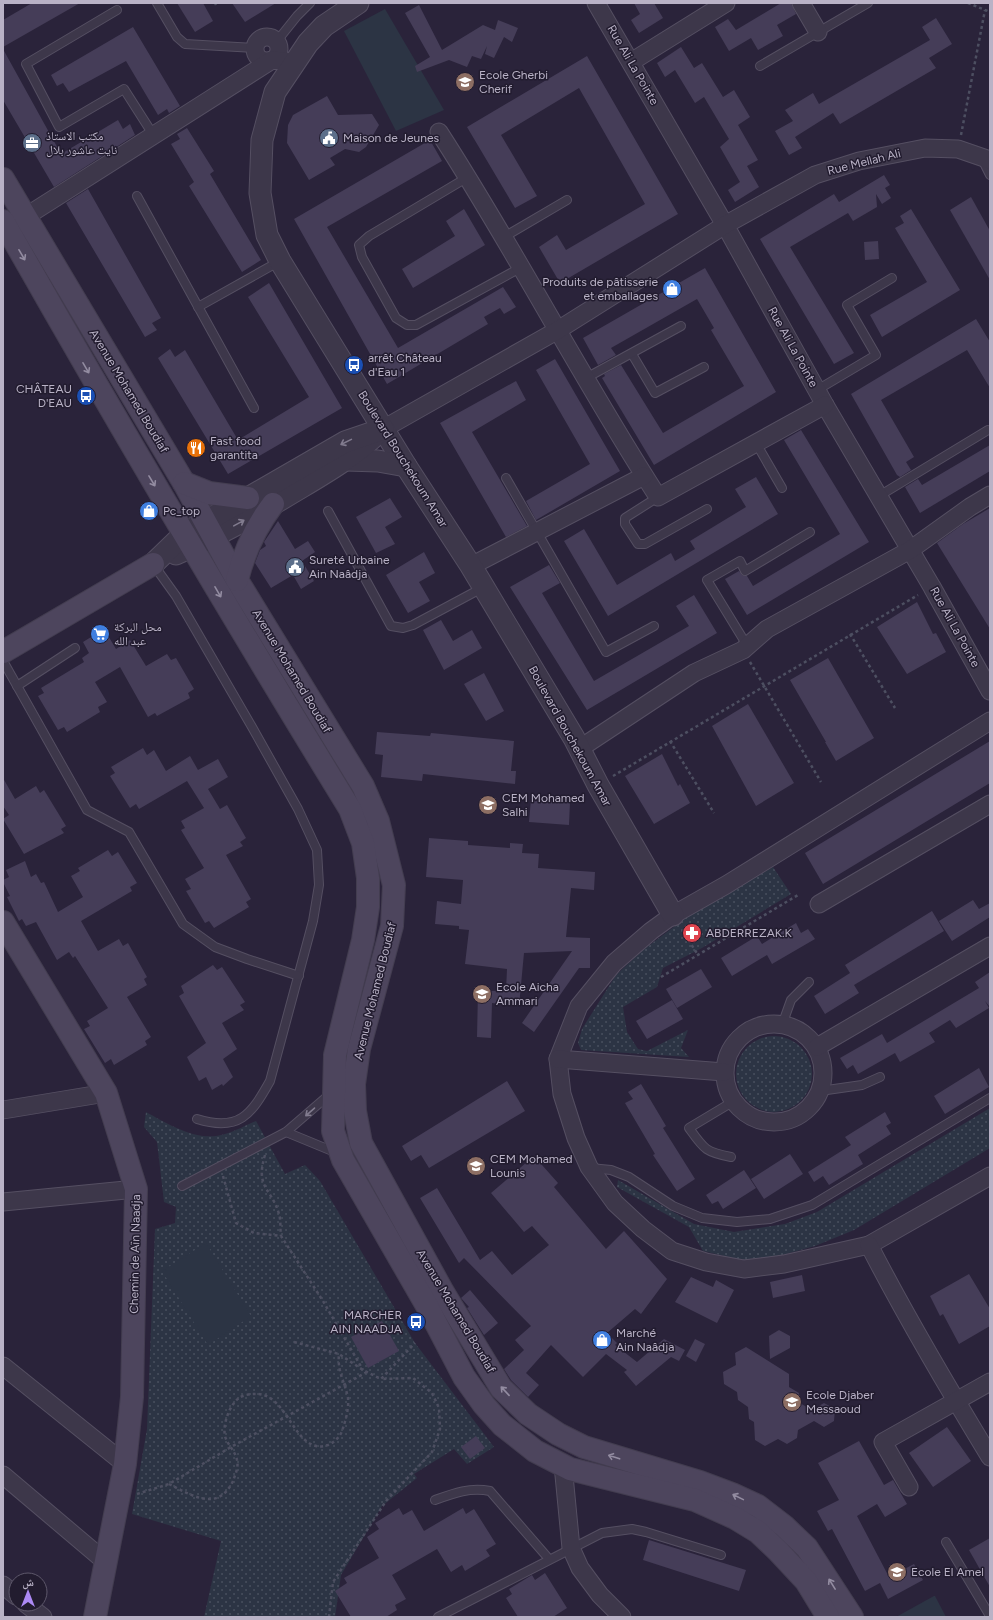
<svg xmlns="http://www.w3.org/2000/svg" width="993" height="1620" font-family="Figtree,'Noto Naskh Arabic',sans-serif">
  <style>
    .green { fill: url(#green-dots) }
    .pitch { fill: #2c3444 }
    .building { fill: #453d58 }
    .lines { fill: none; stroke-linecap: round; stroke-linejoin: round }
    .service-casing { stroke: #554f62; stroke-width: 10 }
    .minor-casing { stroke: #554f62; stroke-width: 19 }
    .tertiary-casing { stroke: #554f62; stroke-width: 23 }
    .secondary-casing { stroke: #433d50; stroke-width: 24 }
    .path { stroke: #4d4f61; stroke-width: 2.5; stroke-dasharray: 3 3; stroke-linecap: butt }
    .service { stroke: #3d374a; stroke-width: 8 }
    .minor { stroke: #3d374a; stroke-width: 17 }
    .tertiary { stroke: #3d374a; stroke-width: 21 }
    .secondary { stroke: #4d455d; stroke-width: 22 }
    .oneway { stroke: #938ca1 }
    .oneway2 { stroke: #817b8e }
    .labels { text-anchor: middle; stroke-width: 3; stroke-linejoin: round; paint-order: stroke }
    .street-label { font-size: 12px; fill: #b9b2c6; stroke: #221c2f }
    .poi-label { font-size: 12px; fill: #b9b2c6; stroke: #221c2f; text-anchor: start }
  </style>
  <defs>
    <pattern id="green-dots" width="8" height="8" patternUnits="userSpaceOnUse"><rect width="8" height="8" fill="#2c3444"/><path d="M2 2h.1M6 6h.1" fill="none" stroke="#484f5e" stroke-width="1.8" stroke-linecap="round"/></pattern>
  </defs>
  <rect width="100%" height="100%" fill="#2a233a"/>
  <g class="green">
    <path d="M773 867 791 894 702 948 663 968 657 987 623 1007 627 1032 638 1049 647 1051 688 1030 681 1048 689 1057 581 1050 578 1043 582 1029 616 975 643 950 687 917Z"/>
    <circle cx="774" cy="1074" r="38"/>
    <path d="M990 1108V1148L854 1230 815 1246 779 1256 741 1260 703 1251 689 1227 617 1187 618 1180 694 1224 734 1232 785 1224 817 1212Z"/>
    <path d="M146 1112C168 1124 198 1143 225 1134 236 1131 246 1125 256 1121L285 1174 305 1165 320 1181 415 1343 494 1447 467 1464 454 1449 414 1474 417 1478 382 1506 341 1575 335 1617H204L221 1541 132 1514 147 1429 155 1229 175 1223 176 1207 164 1202 157 1142 144 1127Z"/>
  </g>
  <g class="pitch">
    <path d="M385 9 444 110 396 131 344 31Z"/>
    <path d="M206 1243 251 1316 208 1345 162 1271Z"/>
    <path d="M935 1596 946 1617H896L934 1596Z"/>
  </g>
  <g class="building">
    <path d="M32 3H80L3 47V20Z"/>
    <path d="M177 3H203L213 21 195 32Z"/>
    <path d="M232 3H276L245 22Z"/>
    <path d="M634 3H654L663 18 639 33 631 20 640 14Z"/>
    <path d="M781 3H791L796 14 777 25 783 36 758 50 751 38 729 51 715 27 728 19 736 30Z"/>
    <path d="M419 5 442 50 483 25 495 30 498 20 518 28 512 42 504 37 494 58 485 54 487 46 481 59 472 56 467 67 449 60 417 72 415 66 430 57 405 13Z"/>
    <path d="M936 18 952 44 929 58 936 68 840 124 833 113 795 137 802 148 789 155 775 131 793 121 785 110 813 93 819 104 930 40 922 27Z"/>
    <path d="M133 27 180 106 169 113 167 109 158 115 126 61 69 92 63 83 57 86 51 75Z"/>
    <path d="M681 47 694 68 702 63 723 97 734 90 750 117 738 125 758 160 747 166 759 187 735 202 728 190 740 182 720 147 729 139 704 97 695 103 675 70 665 77 657 63Z"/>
    <path d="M3 49 61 154 118 120 123 129 130 124 135 135 54 187 3 100Z"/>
    <path d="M587 56 678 214 560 283 539 247 557 235 566 250 645 204 579 88 501 135 537 196 515 208 467 127Z"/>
    <path d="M327 96 338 115 372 114 379 125 366 147 359 152 345 149 330 158 335 165 309 180 287 143 288 125 293 115Z"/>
    <path d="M187 128 214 171 210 174 261 260 242 272 189 186 194 182 171 144 180 139 177 134Z"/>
    <path d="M430 140 442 161 327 227 398 348 503 287 516 307 504 314 500 308 484 317 488 324 387 384 294 219Z"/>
    <path d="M884 175 890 185 885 188 891 198 882 204 876 194 877 207 853 221 848 213 790 247 854 353 834 364 760 239 834 194 839 202Z"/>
    <path d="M88 189 161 318 152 323 157 330 145 337 66 203Z"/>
    <path d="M971 197 990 231V280L950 210Z"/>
    <path d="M464 209 485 245 413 288 402 269 455 236 446 221Z"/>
    <path d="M911 209 960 290 882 337 870 315 927 282 895 228 904 223 900 216Z"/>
    <path d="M878 241 879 259 865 260 864 242Z"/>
    <path d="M705 268 776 392 654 465 602 378 605 376 604 374 621 365 663 433 744 386 711 330 714 328 697 299 611 348 616 355 598 365 583 338Z"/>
    <path d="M269 283 342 408 228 474 158 358 170 349 175 357 185 350 238 440 309 397 248 297Z"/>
    <path d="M976 319 990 342V388L967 350 881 400 914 457 906 462 911 470 900 477 897 475 851 394Z"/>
    <path d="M555 359 620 471 536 520 526 501 590 464 536 370Z"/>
    <path d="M516 381 526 400 472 432 527 526 506 537 440 423Z"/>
    <path d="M801 430 869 542 747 615 725 579 739 571 742 575 747 576 753 586 840 534 784 440Z"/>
    <path d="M990 445V471L920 513 905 487 918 479 922 485Z"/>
    <path d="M756 477 778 514 608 616 564 541 584 529 617 585 671 553 675 561 695 549 690 541 746 507 735 489Z"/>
    <path d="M390 498 402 517 385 527 395 544 376 553 356 517Z"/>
    <path d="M990 508V629L937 543 963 524Z"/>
    <path d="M278 521 295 549 308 541 315 552 302 561 314 581 301 589 293 575 271 588 255 563 260 550 266 546 264 542Z"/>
    <path d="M424 552 435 573 419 582 430 601 408 613 386 575Z"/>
    <path d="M549 565 560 583 542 593 594 681 689 626 676 606 694 595 717 633 587 710 510 587Z"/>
    <path d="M917 602 933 634 936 633 946 652 907 674 877 627Z"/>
    <path d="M441 620 453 641 472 630 482 648 444 670 423 630Z"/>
    <path d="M104 629 116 649 130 640 146 666 167 654 171 660 176 658 194 689 188 693 190 698 157 716 155 713 148 717 120 667 95 682 107 702 98 707 100 712 67 732 64 727 58 730 38 696 44 693 41 688 84 662 82 658 89 653 83 642Z"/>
    <path d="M828 658 874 738 836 761 825 742H826L790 680Z"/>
    <path d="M484 673 504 711 486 721 464 684Z"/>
    <path d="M748 704 794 783 756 806 712 726Z"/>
    <path d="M377 732 430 736 431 733 514 741 511 771H516L515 784 423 774 422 781 381 777 383 755 375 754Z"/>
    <path d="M990 741V783L823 884 805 853Z"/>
    <path d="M143 748 147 755 154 750 166 771 190 756 198 770 218 759 228 777 208 789 220 809 227 805 246 838 240 842 243 846 226 855 251 899 246 902 249 907 214 928 209 921 205 923 186 891 191 889 185 879 204 868 181 830 185 828 181 821 204 808 187 781 139 809 136 804 130 808 110 776 115 773 111 767Z"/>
    <path d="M662 754 678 786 680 784 690 803 654 824 625 776Z"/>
    <path d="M3 778 15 799 36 786 40 793 44 790 66 826 61 829 64 833 24 854 3 819 9 815 3 806Z"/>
    <path d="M531 799 570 802 569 825 529 822Z"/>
    <path d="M429 838 468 841V845L510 848V843L523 844 522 853 539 854 538 868 595 872 594 890 571 888 566 937 590 938V968H579L534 1032 522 1023 572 951 524 953 519 1006 492 1003 491 1038 477 1037 478 991H506L507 969 465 964 469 930 459 929V926L435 924 437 901 461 904 463 880 426 877Z"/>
    <path d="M108 850 112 856 118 852 137 883 130 887 132 891 81 921 98 951 119 939 123 946 128 943 147 977 144 979 147 985 127 997 151 1037 145 1041 147 1045 114 1065 111 1059 105 1063 84 1029 90 1026 87 1021 108 1008 75 956 73 958 69 952 57 960 36 922 26 926 22 919 19 921 7 897 10 896 3 882V880L9 877 6 870 25 861 31 877 36 874 41 883 44 882 58 912 83 897 71 876 80 871 78 868Z"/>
    <path d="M973 900 979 909 990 903V917L952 941 939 921Z"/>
    <path d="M932 911 944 931 854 985 859 993 825 1014 814 996 850 973 845 965Z"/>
    <path d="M796 923 801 933 808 929 815 939 772 964 767 955 732 976 721 958 757 936 762 944Z"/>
    <path d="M213 965 217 970 222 967 245 1002 240 1005 244 1010 222 1023 237 1049 223 1059 233 1077 223 1086 222 1084 212 1090 206 1077 199 1081 187 1057 206 1043 179 996 184 993 181 986Z"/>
    <path d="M701 969 712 987 677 1008 666 989Z"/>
    <path d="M990 972V1007L985 1001 989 1008 956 1028 950 1020 929 1033 935 1042 900 1062 895 1053 858 1074 853 1065 847 1069 840 1058 882 1034 887 1043 979 988 975 982Z"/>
    <path d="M672 1000 683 1019 647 1039 636 1021Z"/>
    <path d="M979 1068 989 1087 945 1114 934 1096Z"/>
    <path d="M507 1081 525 1111 429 1168 421 1155 411 1161 402 1146Z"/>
    <path d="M641 1084 666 1126 663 1128 695 1179 677 1191 653 1155 655 1154 625 1103 633 1099 628 1092Z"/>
    <path d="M885 1112 891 1123 886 1126 891 1134 858 1155 863 1164 829 1185 823 1176 814 1182 808 1172 851 1145 845 1137Z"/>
    <path d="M790 1154 803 1174 764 1199 751 1179Z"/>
    <path d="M534 1156 558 1183 554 1187 606 1249 624 1231 667 1279 641 1314 635 1309 607 1333 617 1343 615 1345 637 1362 664 1339 685 1350 679 1361 671 1357 636 1386 624 1372 627 1370 606 1354 583 1377 551 1345 526 1373 539 1385 528 1397 511 1380 504 1369 524 1350 515 1340 531 1326 464 1258 459 1263 420 1198 437 1188 480 1260 492 1251 512 1275 549 1245 532 1226 524 1232 491 1193Z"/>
    <path d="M744 1170 756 1188 723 1209 718 1201 712 1204 706 1195Z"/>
    <path d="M969 1274 990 1309V1326L959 1344 943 1314 940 1316 930 1296Z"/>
    <path d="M802 1275 805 1291 773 1298 770 1282Z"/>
    <path d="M691 1277 713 1287 716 1280 734 1290 717 1323 675 1302Z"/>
    <path d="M470 1290 498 1323 484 1335 467 1308 469 1307 461 1298Z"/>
    <path d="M382 1321 399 1351 368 1368 351 1337Z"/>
    <path d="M779 1330 790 1336V1348L770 1359 769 1336Z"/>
    <path d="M695 1339 705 1344 696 1362 686 1356Z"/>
    <path d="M746 1347 789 1374V1387L799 1393 798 1402 812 1410 824 1403 835 1409 834 1421 824 1427 814 1421 798 1430 797 1438 787 1444 778 1439 765 1446 755 1440 754 1422 749 1419 748 1407 738 1400 737 1392 724 1384 723 1372 736 1365 735 1353Z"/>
    <path d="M947 1427 971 1461 933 1487 909 1453Z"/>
    <path d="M476 1436 485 1448 470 1459 461 1447Z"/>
    <path d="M859 1441 884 1485 893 1480 907 1504 885 1517 877 1504 857 1516 889 1577 914 1564 923 1580 888 1599 880 1583 865 1591 832 1529 828 1531 817 1511 839 1500 818 1463Z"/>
    <path d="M399 1508 403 1515 412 1510 424 1531 463 1508 466 1514 474 1509 496 1544 486 1550 490 1556 465 1571 462 1565 451 1572 437 1549 392 1575 406 1599 395 1605 397 1610 386 1617H351L335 1591 347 1583 344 1578 379 1558 367 1537 379 1529 375 1523Z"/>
    <path d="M990 1538V1587L969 1550Z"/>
    <path d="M649 1540 746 1570 739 1591 643 1560Z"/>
    <path d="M545 1573 567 1608 553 1617H518L506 1598 512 1594 509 1589 532 1575 535 1580Z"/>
  </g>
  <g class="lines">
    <g class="service-casing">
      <g id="service">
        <path d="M157 3 177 37 185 44 255 48"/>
        <path d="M117 10 26 64 59 127 124 89 154 136"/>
        <path d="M277 41 297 16 310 3"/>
        <path d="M760 66 868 3"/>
        <path d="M982 159 990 175"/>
        <path d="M468 177 369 236 359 245 362 257 396 318 407 325H416L522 267"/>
        <path d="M137 196 254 408"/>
        <path d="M504 237 567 200"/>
        <path d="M198 307 280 261"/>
        <path d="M632 354 655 393 704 367"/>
        <path d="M586 378 681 326"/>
        <path d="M817 390 876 355 847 305 892 278"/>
        <path d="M756 443 782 488"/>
        <path d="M506 478 606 652 654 626"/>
        <path d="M879 496 988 430"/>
        <path d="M658 497 625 518V524L638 544H645L707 509"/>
        <path d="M328 511 391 626 403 628 413 625 484 587"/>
        <path d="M153 564 176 596 252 727 298 809 317 850 319 885 313 921 270 1081C251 1115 239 1132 197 1119"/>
        <path d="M748 647 707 580 740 561 745 571 810 532"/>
        <path d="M3 661 87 810 129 832 183 924 215 947 247 959 299 976"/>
        <path d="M17 686 75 648"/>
        <path d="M782 1025 791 1000 809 982"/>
        <path d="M820 1091 862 1085 880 1077"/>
        <path d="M286 1132 337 1153"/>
        <path d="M731 1157C705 1152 704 1149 689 1128L734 1101"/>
        <path d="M590 1168 611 1170 629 1177 673 1206 702 1218 737 1222 770 1219 812 1205 990 1098"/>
        <path d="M182 1186 286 1132 330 1094"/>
        <path d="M435 1500C454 1493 470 1487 490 1491L549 1559"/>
        <path d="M946 1542 990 1616"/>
        <path d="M438 1617 602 1533 632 1529 646 1532 721 1555"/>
      </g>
    </g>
    <g class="minor-casing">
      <g id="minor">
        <path d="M596 3 725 225 825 405 932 587 990 691"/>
        <path d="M801 3 818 32"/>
        <circle cx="267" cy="49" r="12"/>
        <path d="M631 62 726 3"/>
        <path d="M439 132C516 251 581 378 658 497L825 405"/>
        <path d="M25 217 272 60 294 62"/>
        <path d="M383 429 558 330 725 225 815 175 859 161 925 148 958 149 990 160"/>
        <path d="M471 566 644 476"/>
        <path d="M990 721 726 885 673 915 651 931 614 963 579 1006 558 1059 562 1094 576 1138 589 1167 615 1203 643 1229 672 1251 706 1262 744 1269 784 1264 869 1245 990 1176"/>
        <path d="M579 749 694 673 743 650 767 629 910 550 970 507 990 495"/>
        <path d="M819 904 990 804"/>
        <circle cx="774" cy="1073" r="49"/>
        <path d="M817 1047 990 946"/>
        <path d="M558 1059 724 1072"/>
        <path d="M3 1110 106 1093"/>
        <path d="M3 1202 136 1189"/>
        <path d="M869 1245C906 1317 948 1388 990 1457"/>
        <path d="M3 1366 125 1464"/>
        <path d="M563 1465 571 1548 580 1568 600 1595 622 1617"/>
        <path d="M3 1475 107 1563"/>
        <path d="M909 1487 883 1442 990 1382"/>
        <path d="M3 1585 16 1596"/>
        <path d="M26 1604 43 1617"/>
      </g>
    </g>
    <g class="tertiary-casing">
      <g id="tertiary">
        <path d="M358 3 324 26 308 43 275 92 262 140 260 193 267 235 280 261 406 466 471 566 574 738 598 785 673 915"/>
        <path d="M346 460 378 461 406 466"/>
        <path d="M176 554C217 536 257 514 295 491 325 473 353 457 378 433"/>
        <path d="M153 564 184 534 204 522 248 498 345 442 383 429"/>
      </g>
    </g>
    <g class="secondary-casing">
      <g id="secondary">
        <path d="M3 179 184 483 237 580 363 786 378 821 394 885 392 926 359 1049 354 1084 355 1111 361 1143 443 1292 501 1388 528 1414 558 1434 584 1447 700 1482 732 1494 758 1506 784 1526 807 1548 852 1617"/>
        <path d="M3 221C115 419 231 615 350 809L363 843 368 878V907L363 940 335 1055 333 1131 343 1160 427 1306 464 1377 484 1405 502 1425 535 1451 570 1469 695 1500 735 1518 758 1532 778 1551 806 1581 828 1617"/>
        <path d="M184 483 209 493 248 498"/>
        <path d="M237 580C244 551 255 528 273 504"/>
        <path d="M3 652 153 564"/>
        <path d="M3 922 106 1093 136 1189 132 1397 125 1464 95 1617"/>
      </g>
    </g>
    <g class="path">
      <path d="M215 3 216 5"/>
      <path d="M968 3 990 12"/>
      <path d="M961 135 985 10"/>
      <path d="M850 634 895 708"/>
      <path d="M750 662 821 782"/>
      <path d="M670 741 714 813"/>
      <path d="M613 776 918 595"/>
      <path d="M682 930 698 955"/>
      <path d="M661 977 798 895"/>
      <path d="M265 1155C255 1188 271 1187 279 1214 281 1220 280 1229 281 1236"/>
      <path d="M223 1176 236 1223 254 1233 281 1236 323 1301 363 1370"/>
      <path d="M294 1342 339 1354 363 1370 381 1379 415 1343"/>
      <path d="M169 1484C191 1495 218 1513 233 1481 235 1475 239 1467 237 1460 236 1453 229 1446 226 1439 221 1428 229 1405 239 1398 243 1395 250 1394 254 1394 289 1391 294 1457 328 1445 335 1442 341 1436 343 1428 346 1419 349 1408 348 1398 345 1382 337 1372 339 1354"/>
      <path d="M137 1494 169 1484 231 1447 367 1372"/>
      <path d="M329 1617 333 1582 386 1501 432 1452 440 1429 439 1408 432 1393 413 1378 381 1379"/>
    </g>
    <use href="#service" class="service"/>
    <use href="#minor" class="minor"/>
    <use href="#tertiary" class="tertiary"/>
    <use href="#secondary" class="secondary"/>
  </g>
  <defs><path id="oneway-shaft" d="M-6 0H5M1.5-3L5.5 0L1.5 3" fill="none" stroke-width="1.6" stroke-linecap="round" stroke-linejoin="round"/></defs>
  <g class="oneway">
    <use href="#oneway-shaft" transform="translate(22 255) rotate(60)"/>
    <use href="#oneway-shaft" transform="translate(86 368) rotate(60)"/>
    <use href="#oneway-shaft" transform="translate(152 481) rotate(59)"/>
    <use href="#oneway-shaft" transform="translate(218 592) rotate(60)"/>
    <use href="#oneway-shaft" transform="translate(505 1391) rotate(-133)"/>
    <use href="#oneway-shaft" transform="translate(614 1457) rotate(-162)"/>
    <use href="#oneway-shaft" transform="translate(738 1497) rotate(-154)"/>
    <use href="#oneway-shaft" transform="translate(832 1584) rotate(-122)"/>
  </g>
  <g class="oneway2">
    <use href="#oneway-shaft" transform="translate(346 442) rotate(154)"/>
    <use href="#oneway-shaft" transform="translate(239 523) rotate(-29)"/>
    <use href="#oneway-shaft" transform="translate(310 1112) rotate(139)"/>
  </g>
  <defs>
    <g id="school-disc" transform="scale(1)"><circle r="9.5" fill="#8d6e63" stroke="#221c2f"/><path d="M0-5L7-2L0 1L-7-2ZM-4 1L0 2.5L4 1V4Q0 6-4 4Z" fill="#fff"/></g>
    <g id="civic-disc" transform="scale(1)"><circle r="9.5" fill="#5c6f8a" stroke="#221c2f"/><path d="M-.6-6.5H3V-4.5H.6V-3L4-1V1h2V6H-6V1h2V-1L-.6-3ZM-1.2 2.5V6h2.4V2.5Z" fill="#fff"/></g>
    <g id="office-disc" transform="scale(1)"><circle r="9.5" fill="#5c6f8a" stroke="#221c2f"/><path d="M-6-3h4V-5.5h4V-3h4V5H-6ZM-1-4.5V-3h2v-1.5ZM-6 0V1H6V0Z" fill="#fff"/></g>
    <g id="shop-disc" transform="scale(1)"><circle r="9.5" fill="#3f7fe0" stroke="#221c2f"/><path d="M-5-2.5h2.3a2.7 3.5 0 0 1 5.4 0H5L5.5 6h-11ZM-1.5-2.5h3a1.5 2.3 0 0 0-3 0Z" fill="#fff"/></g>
    <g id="bus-disc" transform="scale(1)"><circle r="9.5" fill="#1a4fb4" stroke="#221c2f"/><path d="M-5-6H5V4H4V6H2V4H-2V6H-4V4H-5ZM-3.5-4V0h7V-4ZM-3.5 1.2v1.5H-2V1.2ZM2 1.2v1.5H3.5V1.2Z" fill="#fff"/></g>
    <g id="restaurant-disc" transform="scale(1)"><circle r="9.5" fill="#e8710a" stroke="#221c2f"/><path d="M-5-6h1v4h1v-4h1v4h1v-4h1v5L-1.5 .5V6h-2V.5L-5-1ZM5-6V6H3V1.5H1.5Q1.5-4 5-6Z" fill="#fff"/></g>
    <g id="supermarket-disc" transform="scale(1)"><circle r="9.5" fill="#3f7fe0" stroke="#221c2f"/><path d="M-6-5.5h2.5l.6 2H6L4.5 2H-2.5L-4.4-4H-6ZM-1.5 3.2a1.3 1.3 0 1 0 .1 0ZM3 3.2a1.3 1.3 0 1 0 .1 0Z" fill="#fff"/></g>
    <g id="pharmacy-disc" transform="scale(1)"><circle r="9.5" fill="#e0444e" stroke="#221c2f"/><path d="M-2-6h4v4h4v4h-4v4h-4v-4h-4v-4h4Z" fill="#fff"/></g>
  </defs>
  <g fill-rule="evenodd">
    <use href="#school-disc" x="465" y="82"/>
    <use href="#civic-disc" x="329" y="138"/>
    <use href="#office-disc" x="32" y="143"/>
    <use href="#shop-disc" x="672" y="289"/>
    <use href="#bus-disc" x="354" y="365"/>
    <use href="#bus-disc" x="86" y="396"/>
    <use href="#restaurant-disc" x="196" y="448"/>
    <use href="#shop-disc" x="149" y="511"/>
    <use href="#civic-disc" x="295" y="567"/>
    <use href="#supermarket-disc" x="100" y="634"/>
    <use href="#school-disc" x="488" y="805"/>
    <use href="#pharmacy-disc" x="692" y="933"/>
    <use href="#school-disc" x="482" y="994"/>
    <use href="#school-disc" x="476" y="1166"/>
    <use href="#bus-disc" x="416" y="1322"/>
    <use href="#shop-disc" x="602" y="1340"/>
    <use href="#school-disc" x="792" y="1402"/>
    <use href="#school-disc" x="897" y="1572"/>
  </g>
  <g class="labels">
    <g class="street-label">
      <text transform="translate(633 65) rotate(60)" y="4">Rue Ali La Pointe</text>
      <text transform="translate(864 162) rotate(-14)" y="4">Rue Mellah Ali</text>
      <text transform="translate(793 347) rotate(61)" y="4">Rue Ali La Pointe</text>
      <text transform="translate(129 391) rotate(59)" y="4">Avenue Mohamed Boudiaf</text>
      <text transform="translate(403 459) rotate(58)" y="4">Boulevard Bouchekoum Amar</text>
      <text transform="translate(955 627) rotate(61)" y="4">Rue Ali La Pointe</text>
      <text transform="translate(292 671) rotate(59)" y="4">Avenue Mohamed Boudiaf</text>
      <text transform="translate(570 736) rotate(61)" y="4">Boulevard Bouchekoum Amar</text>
      <text transform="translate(375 991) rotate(-76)" y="4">Avenue Mohamed Boudiaf</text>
      <text transform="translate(135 1254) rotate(-89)" y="4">Chemin de Aïn Naadja</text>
      <text transform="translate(456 1311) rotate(59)" y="4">Avenue Mohamed Boudiaf</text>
    </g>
    <g class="poi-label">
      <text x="479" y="79">Ecole Gherbi<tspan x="479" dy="14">Cherif</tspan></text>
      <text x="46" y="140">مكتب الاستاذ<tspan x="46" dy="14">نايت عاشور بلال</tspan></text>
      <text x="343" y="142">Maison de Jeunes</text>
      <text x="658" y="286" text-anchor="end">Produits de pâtisserie<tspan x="658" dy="14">et emballages</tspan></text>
      <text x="368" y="362">arrêt Château<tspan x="368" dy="14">d'Eau 1</tspan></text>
      <text x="72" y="393" text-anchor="end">CHÂTEAU<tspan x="72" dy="14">D'EAU</tspan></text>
      <text x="210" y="445">Fast food<tspan x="210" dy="14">garantita</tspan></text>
      <text x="163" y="515">Pc_top</text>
      <text x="309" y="564">Sureté Urbaine<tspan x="309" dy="14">Ain Naâdja</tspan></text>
      <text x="114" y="631">محل البركة<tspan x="114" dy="14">عبد الله</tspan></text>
      <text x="502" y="802">CEM Mohamed<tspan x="502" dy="14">Salhi</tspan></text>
      <text x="706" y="937">ABDERREZAK.K</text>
      <text x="496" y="991">Ecole Aicha<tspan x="496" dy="14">Ammari</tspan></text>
      <text x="490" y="1163">CEM Mohamed<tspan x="490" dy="14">Lounis</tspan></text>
      <text x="402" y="1319" text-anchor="end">MARCHER<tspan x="402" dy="14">AIN NAADJA</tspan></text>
      <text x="616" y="1337">Marché<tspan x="616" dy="14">Ain Naâdja</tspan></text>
      <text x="806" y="1399">Ecole Djaber<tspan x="806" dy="14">Messaoud</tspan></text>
      <text x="911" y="1576">Ecole El Amel</text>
    </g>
  </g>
  <rect width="993" height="1620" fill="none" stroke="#b9b2c6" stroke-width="8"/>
  <g transform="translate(28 1592)"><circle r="19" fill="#221c2f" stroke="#5e586b"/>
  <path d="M0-3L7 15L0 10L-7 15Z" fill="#ac89f4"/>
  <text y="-6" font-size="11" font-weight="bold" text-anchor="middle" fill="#b9b2c6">ش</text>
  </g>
</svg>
